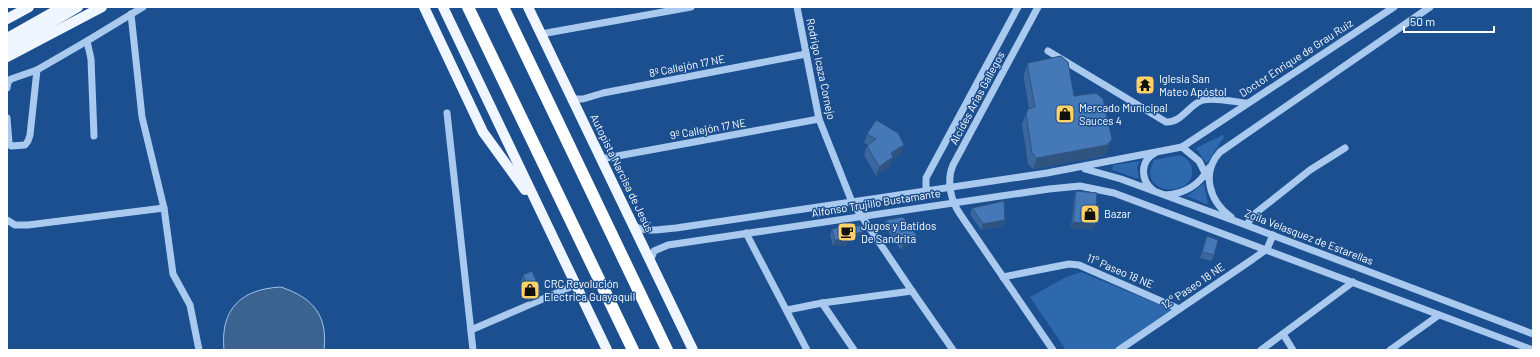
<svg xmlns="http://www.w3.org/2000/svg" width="1540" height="357" font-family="Barlow,sans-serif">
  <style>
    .green { fill: #2e69ad }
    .water { fill: #3c6290; stroke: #9cc4f0 }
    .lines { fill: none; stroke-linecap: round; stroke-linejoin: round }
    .minor { stroke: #a9c9ee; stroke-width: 7 }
    .major { stroke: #f0f6ff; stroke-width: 10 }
    .highway { stroke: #fff; stroke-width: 12 }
    .wall { fill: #3a679d }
    .shaded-wall { fill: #305480 }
    .building { fill: #4478b7; stroke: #305480 }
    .labels { text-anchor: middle; stroke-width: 3; stroke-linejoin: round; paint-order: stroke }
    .street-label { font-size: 11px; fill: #fff; stroke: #1b4f8f }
    .poi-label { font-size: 11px; fill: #fff; stroke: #1b4f8f; text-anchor: start }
  </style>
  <rect width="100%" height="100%" fill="#1b4f8f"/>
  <g class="green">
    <path d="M1223 135 1224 137 1208 162H1205L1196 148Z"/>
    <path d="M1180 155C1186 157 1191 162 1192 169 1196 198 1135 197 1154 160Z"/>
    <path d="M1140 161 1137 167 1139 179 1112 170 1113 165Z"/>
    <path d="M1203 184H1204L1208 203 1206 204 1187 196Z"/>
    <path d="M1081 272 1172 310 1116 350H1066L1030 297 1066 277Z"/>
  </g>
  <path class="water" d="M281 287C313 298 328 315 324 350H224C220 309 241 289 281 287Z"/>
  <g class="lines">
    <g class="minor">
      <path d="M797 7 819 119 852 202 912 291 953 350"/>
      <path d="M1038 7 953 165C946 181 951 201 960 214L1053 350"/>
      <path d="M131 14 142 117 164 208 173 274 190 305 199 350"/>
      <path d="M541 34 691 7"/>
      <path d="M1048 51 1166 122C1182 123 1189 104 1203 100 1215 97 1234 102 1246 103"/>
      <path d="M7 88 8 82 11 79 37 70 87 41"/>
      <path d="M572 99H583L603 93 806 54"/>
      <path d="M447 113 473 350"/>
      <path d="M7 118 9 143 11 146 25 145 28 141 30 135 37 70"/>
      <path d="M94 136 91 59 87 41 143 7"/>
      <path d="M1182 147 1199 161 1207 177"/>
      <path d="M601 159 819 119"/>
      <path d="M1085 169 1121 179 1238 222 1533 334"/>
      <path d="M1153 190C1140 180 1140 161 1155 153"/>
      <path d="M926 191V178L1018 7"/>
      <path d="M1166 195C1185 194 1200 184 1209 168"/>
      <path d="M1231 217C1209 201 1201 173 1220 152L1430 7"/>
      <path d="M7 220 15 225H28L164 208"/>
      <path d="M632 224C643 234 663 229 676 228L1047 173 1182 147 1394 7"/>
      <path d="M1247 225 1252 216 1310 170 1345 148"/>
      <path d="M746 233 807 350"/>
      <path d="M650 262 654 251 668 245 1049 189 1080 186 1114 193 1533 350"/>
      <path d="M1003 277 1069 264 1079 265 1179 309"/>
      <path d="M822 303 854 350"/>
      <path d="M787 310 822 303 912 291"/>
      <path d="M471 330 575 285"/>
      <path d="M1283 334 1293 350"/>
      <path d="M1119 350 1253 259 1267 249 1273 235"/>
      <path d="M1261 350 1353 282"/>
      <path d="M1390 350 1439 315"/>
    </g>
    <g class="major">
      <path d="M424 7 483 132 525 190"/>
      <path d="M443 7 607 350"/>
      <path d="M528 7 693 350"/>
      <path d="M7 19 29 7"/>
      <path d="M7 38 62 7"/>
      <path d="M7 49 78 7"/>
      <path d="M7 57 102 7"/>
    </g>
    <g class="highway">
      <path d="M468 7 633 350"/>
      <path d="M503 7 667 350"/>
    </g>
  </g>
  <g class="wall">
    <path d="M1028 63 1074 96 1108 150 1103 156 1033 169 1028 164 1022 124 1028 109H1029L1024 80V74Z"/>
    <path d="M867 134 901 154 892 159 890 166 876 176 864 155 867 146 868 145 864 143Z"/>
    <path d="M1076 191 1095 224 1092 230 1071 228 1074 197Z"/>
    <path d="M972 208 1005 220 1003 226 981 230 970 214Z"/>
    <path d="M886 220 914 242 901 250 884 226Z"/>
    <path d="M846 228 863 232 862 235 848 238V240L846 246H833L830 235 832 229Z"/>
    <path d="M1207 236 1214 255 1211 261 1200 258Z"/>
    <path d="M523 275 539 298 529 302 521 281Z"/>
  </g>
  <g class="shaded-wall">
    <path d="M1112 139 1108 150 1103 156 1033 169 1037 158Z"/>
    <path d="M904 145 901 154 892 159 890 166 876 176 879 167 891 153Z"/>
    <path d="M1005 220 1003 226 981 230 983 224Z"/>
    <path d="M1073 222 1095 224 1092 230 1071 228Z"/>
    <path d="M863 232 862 235 845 238 846 235Z"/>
    <path d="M917 236 914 242 901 250 903 244Z"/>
    <path d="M835 240H848L846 246H833Z"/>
    <path d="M541 292 539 298 529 302 532 296Z"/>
  </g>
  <g class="building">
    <path d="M1061 56 1068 62 1074 96 1096 93 1103 99 1112 139 1107 145 1037 158 1032 153 1026 114 1028 109 1035 107 1028 69V63Z"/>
    <path d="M876 120 898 133 904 145 891 153 893 157 879 167 867 146 876 139 867 134Z"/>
    <path d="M1076 191 1097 193 1095 224 1073 222Z"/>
    <path d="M1004 201 1005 220 983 224 972 208Z"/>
    <path d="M903 217 917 236 903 244 886 220Z"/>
    <path d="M862 225 863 232 847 235 846 228Z"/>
    <path d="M845 226 848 240H835L832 229Z"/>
    <path d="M1207 236 1218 240 1214 255 1202 252Z"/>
    <path d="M532 271 541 292 532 296 523 275Z"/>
  </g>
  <defs>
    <g id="temple-square" transform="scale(1)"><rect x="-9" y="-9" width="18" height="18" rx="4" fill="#ffd166" stroke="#1b4f8f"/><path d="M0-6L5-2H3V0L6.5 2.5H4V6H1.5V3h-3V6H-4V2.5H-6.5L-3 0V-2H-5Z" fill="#111"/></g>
    <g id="shop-square" transform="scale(1)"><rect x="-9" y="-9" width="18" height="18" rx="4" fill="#ffd166" stroke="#1b4f8f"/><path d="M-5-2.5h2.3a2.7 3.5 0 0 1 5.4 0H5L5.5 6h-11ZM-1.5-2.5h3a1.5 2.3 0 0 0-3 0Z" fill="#111"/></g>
    <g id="cafe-square" transform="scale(1)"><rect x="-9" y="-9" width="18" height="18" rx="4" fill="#ffd166" stroke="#1b4f8f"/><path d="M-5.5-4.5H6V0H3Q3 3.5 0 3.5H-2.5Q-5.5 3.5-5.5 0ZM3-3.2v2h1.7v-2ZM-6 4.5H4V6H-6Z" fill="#111"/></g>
  </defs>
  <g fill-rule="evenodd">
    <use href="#temple-square" x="1145" y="85"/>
    <use href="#shop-square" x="1065" y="114"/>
    <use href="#shop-square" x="1090" y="214"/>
    <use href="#cafe-square" x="847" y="232"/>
    <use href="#shop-square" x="530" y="290"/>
  </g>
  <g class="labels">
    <g class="street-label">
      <text transform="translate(1296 58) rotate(-33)" y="4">Doctor Enrique de Grau Ruiz</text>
      <text transform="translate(687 66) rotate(-11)" y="4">8º Callejón 17 NE</text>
      <text transform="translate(821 69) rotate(78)" y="4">Rodrigo Icaza Cornejo</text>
      <text transform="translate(977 98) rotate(-62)" y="4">Alcides Arias Gallegos</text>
      <text transform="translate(708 129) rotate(-10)" y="4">9º Callejón 17 NE</text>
      <text transform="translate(622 173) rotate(64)" y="4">Autopista Narcisa de Jesús</text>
      <text transform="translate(876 203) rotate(-9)" y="4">Alfonso Trujillo Bustamante</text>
      <text transform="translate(1309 237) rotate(21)" y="4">Zoila Velasquez de Estarellas</text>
      <text transform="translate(1120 271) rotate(23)" y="4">11° Paseo 18 NE</text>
      <text transform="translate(1193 286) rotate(-34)" y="4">12° Paseo 18 NE</text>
    </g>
    <g class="poi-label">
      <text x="1159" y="83">Iglesia San<tspan x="1159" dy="13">Mateo Apóstol</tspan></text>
      <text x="1079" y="112">Mercado Municipal<tspan x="1079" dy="13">Sauces 4</tspan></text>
      <text x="1104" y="218">Bazar</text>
      <text x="861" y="230">Jugos y Batidos<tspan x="861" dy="13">De Sandrita</tspan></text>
      <text x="544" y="288">CRC Revolución<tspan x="544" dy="13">Electrica Guayaquil</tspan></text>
    </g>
  </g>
  <rect width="1540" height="357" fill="none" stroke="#ffffff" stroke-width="16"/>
  <path d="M1404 26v6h90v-6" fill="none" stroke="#ffffff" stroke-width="2"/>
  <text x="1410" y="26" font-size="12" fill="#ffffff" stroke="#1b4f8f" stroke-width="3" paint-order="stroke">50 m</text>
</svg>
